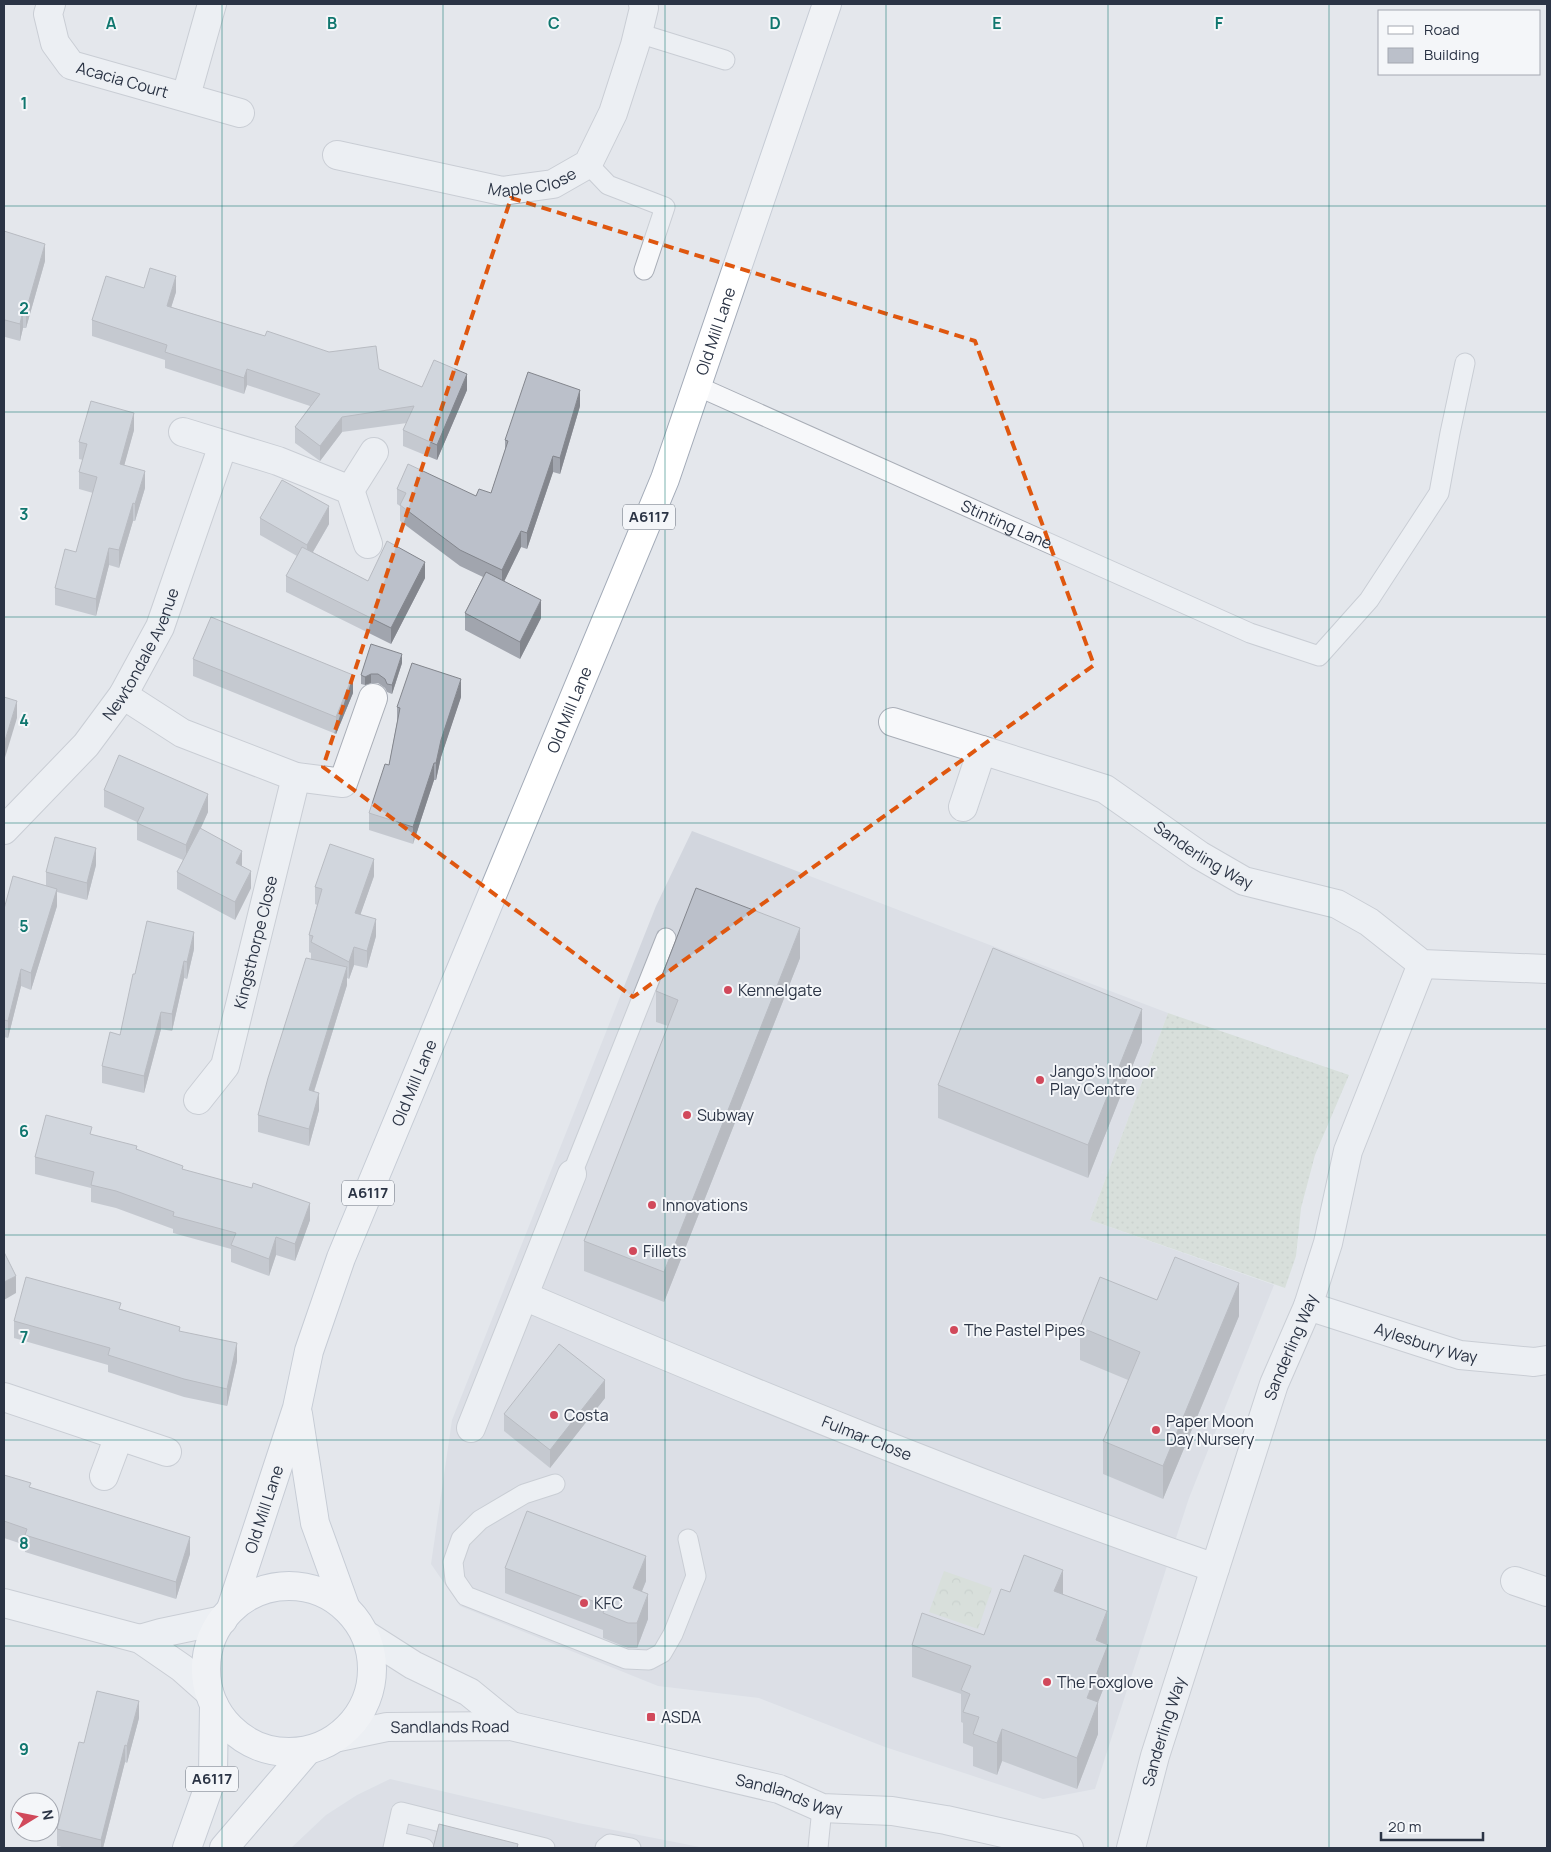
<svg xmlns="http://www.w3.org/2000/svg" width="1551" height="1852" font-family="Manrope,sans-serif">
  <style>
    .built { fill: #d2d6de }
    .grass { fill: url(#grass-dots) }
    .park { fill: url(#park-crowns) }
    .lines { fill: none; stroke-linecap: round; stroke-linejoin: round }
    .service-casing { stroke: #a9aeb7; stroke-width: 21 }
    .minor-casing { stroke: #a9aeb7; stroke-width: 30 }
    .tertiary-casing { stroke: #a9aeb7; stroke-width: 30 }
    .primary-casing { stroke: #a3abb8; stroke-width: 30 }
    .service { stroke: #f7f8fa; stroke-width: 19 }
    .minor { stroke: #f7f8fa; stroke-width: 28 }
    .tertiary { stroke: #f7f8fa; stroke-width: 28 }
    .primary { stroke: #fff; stroke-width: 28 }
    .wall { fill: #a1a5ae }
    .shaded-wall { fill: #83868d }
    .building { fill: #bbc0ca; stroke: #83868d }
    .marked { fill: none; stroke: #df570f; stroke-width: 4; stroke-dasharray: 10 6; stroke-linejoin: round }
    .grid { fill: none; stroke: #0f766e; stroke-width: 1; stroke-opacity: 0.55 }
    .poi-dot { fill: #d1495b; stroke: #f4f6f9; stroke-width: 2 }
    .labels { text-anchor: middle; stroke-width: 4; stroke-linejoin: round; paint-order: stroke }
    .shield { fill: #f4f6f9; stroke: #676e7b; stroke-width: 1 }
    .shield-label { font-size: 15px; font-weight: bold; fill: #2b3445 }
    .street-label { font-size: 16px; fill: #2b3445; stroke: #f4f6f9 }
    .poi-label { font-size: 16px; fill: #2b3445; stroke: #f4f6f9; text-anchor: start }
    .grid-label { font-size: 16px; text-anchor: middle; font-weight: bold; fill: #0f766e; stroke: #f4f6f9; stroke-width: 4; stroke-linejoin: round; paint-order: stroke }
  </style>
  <defs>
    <pattern id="grass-dots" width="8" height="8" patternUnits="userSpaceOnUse" patternTransform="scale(1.25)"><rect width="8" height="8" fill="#c9d6c5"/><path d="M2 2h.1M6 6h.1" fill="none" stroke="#adb8ab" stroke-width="1.8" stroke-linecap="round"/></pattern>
    <pattern id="park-crowns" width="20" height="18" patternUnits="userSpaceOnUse" patternTransform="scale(1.25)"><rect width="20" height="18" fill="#c9d6c5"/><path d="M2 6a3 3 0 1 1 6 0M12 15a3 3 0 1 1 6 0" fill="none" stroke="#adb8ab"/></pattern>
  </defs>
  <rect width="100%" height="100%" fill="#e4e7ec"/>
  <g class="built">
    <path d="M692 831 1168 1013 1090 1220 1274 1285 1189 1498 1095 1789 1043 1799 885 1747 759 1698 658 1686 460 1606 431 1564 452 1420 656 906Z"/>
    <path d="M390 1779 578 1823 705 1848H291L326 1815 357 1795Z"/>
  </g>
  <path class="grass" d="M1168 1013 1349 1075 1315 1155 1301 1208 1296 1256 1285 1288 1090 1220Z"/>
  <path class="park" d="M944 1571 992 1588 978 1629 929 1612Z"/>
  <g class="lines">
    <g class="service-casing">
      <g id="service">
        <path d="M638 33 725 60"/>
        <path d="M588 164 608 185 665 207 644 270"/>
        <path id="s1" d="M697 386 1250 633 1319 656 1369 600 1439 493 1450 433 1465 363"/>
        <path d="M572 1174 666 938"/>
        <path d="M555 1484 524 1494 480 1520 461 1539 453 1562 455 1580 466 1596 626 1659 649 1660 662 1653 673 1634 696 1576 688 1539"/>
        <path d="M395 1841 424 1848"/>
        <path d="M393 1848 401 1812 545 1848"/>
        <path d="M605 1848 610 1844 631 1848"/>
        <path d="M818 1848 822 1808"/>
      </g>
    </g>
    <g class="minor-casing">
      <g id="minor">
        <path id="s2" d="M51 4 48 14 55 43 71 65 240 113"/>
        <path d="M186 96 212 4"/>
        <path id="s3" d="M337 155 502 191 553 184 588 164 613 113 635 45 644 8 643 4"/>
        <path d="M183 432 278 461 350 490 368 544"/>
        <path d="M350 490 374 452"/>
        <path d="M123 695 182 733 296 777 343 783 373 698"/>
        <path id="s4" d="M893 722 1105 789 1199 855 1244 881 1337 904 1369 922 1422 964 1547 969"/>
        <path d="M963 807 982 750"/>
        <path id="s5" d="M4 830 86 745 123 695 160 627 223 445"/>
        <path id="s6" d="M198 1100 225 1066 296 777"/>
        <path id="s7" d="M524 1296C752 1393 981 1487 1215 1568"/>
        <path id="s8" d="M1308 1306 1460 1355 1534 1362 1547 1360"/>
        <path d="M4 1397 167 1452"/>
        <path d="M471 1428 572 1174"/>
        <path d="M104 1476 119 1436"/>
        <path d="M1515 1581 1547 1592"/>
        <path d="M4 1603 140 1639 182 1668 209 1692"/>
        <path d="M140 1639 161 1633 223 1620"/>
        <path id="s9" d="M1131 1848 1155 1756 1264 1415 1274 1384 1308 1306 1328 1243 1348 1151 1422 964"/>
      </g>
    </g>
    <g class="tertiary-casing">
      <g id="tertiary">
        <path d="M366 1635 413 1665 469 1692 511 1726"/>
        <path id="s10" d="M339 1737 387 1727 511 1726 779 1789 822 1808 892 1811 946 1820 1069 1848"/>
      </g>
    </g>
    <g class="primary-casing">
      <g id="primary">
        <path d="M298 1414 315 1523 345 1606"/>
        <circle cx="289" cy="1669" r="83"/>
        <path id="s11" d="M231 1609 297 1408 309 1351 341 1258 665 479 827 4"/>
        <path d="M187 1848 213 1775 214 1705"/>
        <path d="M224 1848 307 1751"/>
      </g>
    </g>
    <use href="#service" class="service"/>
    <use href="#minor" class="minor"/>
    <use href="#tertiary" class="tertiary"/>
    <use href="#primary" class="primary"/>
  </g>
  <g class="wall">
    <path d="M4 231 45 261 26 328H23L20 341 5 337 4 341Z"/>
    <path d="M144 288 176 292 171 307 265 336 379 369 422 387 467 390 437 460 403 446V430L407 423 342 432 320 461 295 443V427L310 406 247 385 244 394 165 368V360L92 336V320Z"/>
    <path d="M580 406 560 474 553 472 527 549 521 547 504 581 541 618 520 659 465 630V613L483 577 460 566 400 521V506L397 504V489L476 496 491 493 505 450V440Z"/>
    <path d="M134 430 124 465 145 488 135 521H133L119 568 109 565 96 616 55 605V588L76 552 93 493 79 489V472L83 460 79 459V442Z"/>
    <path d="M260 518 329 524 313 552 368 581 425 578 391 644 286 592V576L297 556 260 535Z"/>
    <path d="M193 659 353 693 336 734 193 676Z"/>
    <path d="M402 663 392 694 387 692 385 688 378 683H371L365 685 361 684V675Z"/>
    <path d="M461 697 441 757 436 780H434L413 844 369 830V813L389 765 397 722V707Z"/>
    <path d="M104 790 208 812 200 828 242 866 251 888 235 920 177 889V872L183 860 137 840V822L104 807Z"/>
    <path d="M96 865 87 900 57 892V906L31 990 21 986 8 1038 4 1037V909L46 886V872Z"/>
    <path d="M374 876 360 915 376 936 367 968 354 965 349 979 347 978V985L314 1092 319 1110 309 1146 258 1132V1115L311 959V953L309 952V935L317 905 315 904V887Z"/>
    <path d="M194 949 187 979 184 978 172 1031 161 1029 144 1093 102 1083V1066L120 1035Z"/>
    <path d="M800 958 664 1302 584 1271V1241L668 1026 656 1022V991Z"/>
    <path d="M1142 1042 1088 1178 938 1118V1085Z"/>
    <path d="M92 1135 137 1149 183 1170 310 1220 295 1261 276 1255 269 1276 231 1262V1249L173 1233V1229L116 1208 91 1202V1188L35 1174V1157Z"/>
    <path d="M1157 1300 1239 1316 1163 1499 1103 1474V1441L1128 1380 1080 1360V1327Z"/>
    <path d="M121 1309 180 1331 237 1361 227 1406 184 1397 108 1372V1365L14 1338V1321Z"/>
    <path d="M605 1398 550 1468 504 1431V1414Z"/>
    <path d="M4 1475 31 1488 190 1554 176 1599 25 1552V1545L4 1538Z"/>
    <path d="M505 1568 646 1581 642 1591 648 1619 637 1648H628L603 1638V1630L505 1593Z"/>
    <path d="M1010 1592 1063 1594 1107 1643 1108 1677 1098 1702V1734L1077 1789 1002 1761 997 1775 973 1766V1747L963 1743V1723L961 1722V1694L912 1677V1645L984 1635Z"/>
    <path d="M139 1718 127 1763 125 1762 103 1848H66L57 1846V1829L84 1743Z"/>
  </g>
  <g class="shaded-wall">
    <path d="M45 244V261L26 328V311Z"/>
    <path d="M176 276V292L167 321V306Z"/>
    <path d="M23 310V328L20 341V324Z"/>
    <path d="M5 320V337L4 341V324Z"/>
    <path d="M247 369V385L244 394V378Z"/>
    <path d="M467 374V390L437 460V445Z"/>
    <path d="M580 390V406L560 474V458Z"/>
    <path d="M134 413V430L120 481V464Z"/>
    <path d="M342 417V432L320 461V446Z"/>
    <path d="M553 456V472L527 549V533Z"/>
    <path d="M145 471V488L135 521V504Z"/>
    <path d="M133 503V521L119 568V550Z"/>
    <path d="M329 506V524L307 562V545Z"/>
    <path d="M521 531V547L502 586V570Z"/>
    <path d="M109 548V565L96 616V599Z"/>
    <path d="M425 562V578L391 644V628Z"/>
    <path d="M541 600V618L520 659V642Z"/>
    <path d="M402 654V663L392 694V685Z"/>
    <path d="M371 674V683L365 685V677Z"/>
    <path d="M353 675V693L336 734V717Z"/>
    <path d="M461 679V697L441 757 436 780V763L441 740Z"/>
    <path d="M17 701V718L4 761V744Z"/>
    <path d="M434 763V780L413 844V827Z"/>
    <path d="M208 794V812L186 862V845Z"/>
    <path d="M96 848V865L87 900V883Z"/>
    <path d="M242 851V868L236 863Z"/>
    <path d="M374 859V876L355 930V913Z"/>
    <path d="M251 871V888L235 920V902Z"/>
    <path d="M57 889V906L31 990V973Z"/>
    <path d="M376 919V936L367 968V951Z"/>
    <path d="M800 928V958L664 1302V1272Z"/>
    <path d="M194 932V949L187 979V962Z"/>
    <path d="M354 947V965L349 979V962Z"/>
    <path d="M184 961V978L172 1031V1014Z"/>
    <path d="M347 967V985L309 1107V1090Z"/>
    <path d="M21 969V986L8 1038V1021Z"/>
    <path d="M1142 1009V1042L1088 1178V1145Z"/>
    <path d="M161 1012V1029L144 1093V1076Z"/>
    <path d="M319 1093V1110L309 1146V1129Z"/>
    <path d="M310 1203V1220L295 1261V1244Z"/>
    <path d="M276 1237V1255L269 1276V1259Z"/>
    <path d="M16 1276V1293L4 1300V1282Z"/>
    <path d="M1239 1283V1316L1163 1499V1466Z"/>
    <path d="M237 1343V1361L227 1406V1389Z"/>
    <path d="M605 1380V1398L550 1468V1450Z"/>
    <path d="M190 1537V1554L176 1599V1582Z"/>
    <path d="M646 1556V1581L633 1613V1588Z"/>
    <path d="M1063 1570V1602L1054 1591Z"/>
    <path d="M648 1594V1619L637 1648V1623Z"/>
    <path d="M1107 1611V1643L1096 1672V1640Z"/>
    <path d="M1108 1645V1677L1087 1730V1698Z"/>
    <path d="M139 1701V1718L127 1763V1746Z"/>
    <path d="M1098 1702V1734L1077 1789V1758Z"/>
    <path d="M1002 1729V1761L997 1775V1743Z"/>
    <path d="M125 1745V1762L103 1848H101V1840Z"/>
  </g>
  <g class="building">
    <path d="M4 231 45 244 26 311 23 310 20 324 5 320 4 324Z"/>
    <path d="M150 268 176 276 167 306 265 336 267 331 329 352 376 346 379 369 422 387 434 360 467 374 437 445 403 430 414 406 342 417 320 446 295 427 320 394 247 369 244 378 165 352 167 345 92 320 106 276 144 288Z"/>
    <path d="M528 372 580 390 560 458 553 456 527 533 521 531 502 570 460 550 400 505 406 493 397 489 408 464 476 496 479 489 491 493 508 441 505 440Z"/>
    <path d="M91 401 134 413 120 464 145 471 135 504 133 503 119 550 109 548 96 599 55 588 65 549 76 552 97 477 79 472 87 444 79 442Z"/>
    <path d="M282 480 329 506 307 545 260 518Z"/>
    <path d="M387 541 425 562 391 628 286 576 302 547 368 581Z"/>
    <path d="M486 572 541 600 520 642 465 613Z"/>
    <path d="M211 617 353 675 336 717 193 659Z"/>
    <path d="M371 644 402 654 392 685 387 684 385 679 378 674H371L365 677 361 675Z"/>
    <path d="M412 663 461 679 441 740 436 763H434L413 827 369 813 385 764 389 765 400 708 397 707Z"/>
    <path d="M4 697 17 701 4 744Z"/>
    <path d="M119 755 208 794 186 845 137 823 144 808 104 790Z"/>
    <path d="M200 828 242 851 236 863 251 871 235 902 177 872Z"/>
    <path d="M55 837 96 848 87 883 46 872Z"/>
    <path d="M330 844 374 859 355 913 376 919 367 951 354 947 349 962 311 942 313 936 309 935 322 889 315 887Z"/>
    <path d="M13 876 57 889 31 973 21 969 8 1021 4 1020V909Z"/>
    <path d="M696 888 800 928 664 1272 584 1241 678 1000 656 991Z"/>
    <path d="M147 921 194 932 187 962 184 961 172 1014 161 1012 144 1076 102 1066 110 1032 120 1035 133 974H135Z"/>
    <path d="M993 948 1142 1009 1088 1145 938 1085Z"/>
    <path d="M306 958 347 967 309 1090 319 1093 309 1129 258 1115 268 1078Z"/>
    <path d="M46 1115 92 1127 90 1134 137 1146 136 1149 183 1166 182 1169 252 1188 253 1183 310 1203 295 1244 276 1237 269 1259 231 1245 236 1233 173 1216 174 1212 116 1191 91 1185 94 1172 35 1157Z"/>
    <path d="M4 1252 16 1276 4 1282Z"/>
    <path d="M1175 1257 1239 1283 1163 1466 1103 1441 1140 1352 1080 1327 1100 1277 1157 1300Z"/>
    <path d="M26 1277 121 1303 119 1309 180 1327 179 1331 237 1343 227 1389 184 1379 108 1355 110 1348 14 1321Z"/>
    <path d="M559 1344 605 1380 550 1450 504 1414Z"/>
    <path d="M4 1475 31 1483 29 1487 190 1537 176 1582 25 1535 27 1529 4 1521Z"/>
    <path d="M527 1511 646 1556 633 1588 648 1594 637 1623H628L603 1613 606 1606 505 1568Z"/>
    <path d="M1024 1555 1063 1570 1054 1591 1107 1611 1096 1640 1108 1645 1087 1698 1098 1702 1077 1758 1002 1729 997 1743 973 1734 979 1717 963 1712 970 1694 961 1690 971 1666 912 1645 922 1613 984 1635 1001 1589 1010 1592Z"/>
    <path d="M97 1691 139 1701 127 1746 125 1745 101 1840 57 1829 79 1742 84 1743Z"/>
    <path d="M439 1824 518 1844 517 1848H433Z"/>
  </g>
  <path d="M0 0H1551V1852H0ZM511 198 975 341 1094 665 633 997 323 767Z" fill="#e4e7ec" fill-opacity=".55" fill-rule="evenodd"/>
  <path class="marked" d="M511 198 975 341 1094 665 633 997 323 767Z"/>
  <path class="grid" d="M222 4V1848M443 4V1848M665 4V1848M886 4V1848M1108 4V1848M1329 4V1848M4 206H1547M4 412H1547M4 617H1547M4 823H1547M4 1029H1547M4 1235H1547M4 1440H1547M4 1646H1547"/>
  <g class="poi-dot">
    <circle cx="728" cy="990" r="5"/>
    <circle cx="1040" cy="1080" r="5"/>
    <circle cx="687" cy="1115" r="5"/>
    <circle cx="652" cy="1205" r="5"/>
    <circle cx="633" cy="1251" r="5"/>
    <circle cx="954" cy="1330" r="5"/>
    <circle cx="554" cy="1415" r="5"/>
    <circle cx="1156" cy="1430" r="5"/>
    <circle cx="584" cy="1603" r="5"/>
    <circle cx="1047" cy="1682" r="5"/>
    <rect x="646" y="1712" width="10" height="10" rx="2.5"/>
  </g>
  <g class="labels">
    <g class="shield">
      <rect x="623" y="504.5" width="52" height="25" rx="4"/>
      <rect x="342" y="1180.5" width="52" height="25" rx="4"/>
      <rect x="186" y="1766.5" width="52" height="25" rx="4"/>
    </g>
    <g class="shield-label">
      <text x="649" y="522">A6117</text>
      <text x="368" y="1198">A6117</text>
      <text x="212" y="1784">A6117</text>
    </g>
    <g class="street-label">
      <text dy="6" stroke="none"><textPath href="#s2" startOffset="121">Acacia Court</textPath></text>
      <text dy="6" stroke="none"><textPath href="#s3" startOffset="200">Maple Close</textPath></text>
      <text dy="6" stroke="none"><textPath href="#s11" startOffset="1368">Old Mill Lane</textPath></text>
      <text dy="6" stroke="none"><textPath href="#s1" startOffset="339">Stinting Lane</textPath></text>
      <text dy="6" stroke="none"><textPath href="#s5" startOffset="225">Newtondale Avenue</textPath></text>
      <text dy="6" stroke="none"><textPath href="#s11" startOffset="962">Old Mill Lane</textPath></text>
      <text dy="6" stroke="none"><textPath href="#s4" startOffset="341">Sanderling Way</textPath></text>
      <text dy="6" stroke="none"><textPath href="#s6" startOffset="171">Kingsthorpe Close</textPath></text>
      <text dy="6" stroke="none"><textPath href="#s11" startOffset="558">Old Mill Lane</textPath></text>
      <text dy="6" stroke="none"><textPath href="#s8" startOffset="124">Aylesbury Way</textPath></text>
      <text dy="6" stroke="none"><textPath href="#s9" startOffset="526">Sanderling Way</textPath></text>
      <text dy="6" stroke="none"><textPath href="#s7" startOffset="371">Fulmar Close</textPath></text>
      <text dy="6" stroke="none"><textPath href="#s11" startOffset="105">Old Mill Lane</textPath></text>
      <text dy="6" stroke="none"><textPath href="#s10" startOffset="112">Sandlands Road</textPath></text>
      <text dy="6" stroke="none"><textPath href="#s9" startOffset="121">Sanderling Way</textPath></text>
      <text dy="6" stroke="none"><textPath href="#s10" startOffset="460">Sandlands Way</textPath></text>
    </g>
    <g class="poi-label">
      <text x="738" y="996">Kennelgate</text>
      <text x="1050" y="1077">Jango's Indoor<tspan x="1050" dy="18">Play Centre</tspan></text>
      <text x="697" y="1121">Subway</text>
      <text x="662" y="1211">Innovations</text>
      <text x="643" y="1257">Fillets</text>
      <text x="964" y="1336">The Pastel Pipes</text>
      <text x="564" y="1421">Costa</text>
      <text x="1166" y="1427">Paper Moon<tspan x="1166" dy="18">Day Nursery</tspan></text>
      <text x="594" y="1609">KFC</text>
      <text x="1057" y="1688">The Foxglove</text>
      <text x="661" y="1723">ASDA</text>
    </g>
  </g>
  <g class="grid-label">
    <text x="111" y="29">A</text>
    <text x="332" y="29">B</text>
    <text x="554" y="29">C</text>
    <text x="775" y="29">D</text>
    <text x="997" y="29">E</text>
    <text x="1219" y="29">F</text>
    <text x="24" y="109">1</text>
    <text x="24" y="314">2</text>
    <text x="24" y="520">3</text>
    <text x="24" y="726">4</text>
    <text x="24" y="932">5</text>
    <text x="24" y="1137">6</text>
    <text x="24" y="1343">7</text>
    <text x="24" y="1549">8</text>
    <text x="24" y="1755">9</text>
  </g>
  <rect width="1551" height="1852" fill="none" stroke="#2b3445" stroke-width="10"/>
  <rect x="1378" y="10" width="162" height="65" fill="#f4f6f9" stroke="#a4a8b1"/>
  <rect x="1388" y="26" width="25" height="8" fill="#ffffff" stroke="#a4a8b1"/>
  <text x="1424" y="35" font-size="15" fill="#2b3445">Road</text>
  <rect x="1388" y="48" width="25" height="15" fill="#bbc0ca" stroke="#a4a8b1"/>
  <text x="1424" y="60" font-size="15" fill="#2b3445">Building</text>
  <g transform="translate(35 1817) rotate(80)"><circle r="24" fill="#f4f6f9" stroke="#a4a8b1"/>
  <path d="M0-4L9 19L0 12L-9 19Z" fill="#d1495b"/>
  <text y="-8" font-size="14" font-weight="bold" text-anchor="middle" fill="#2b3445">N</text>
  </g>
  <path d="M1381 1832v8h102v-8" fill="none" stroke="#2b3445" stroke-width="2.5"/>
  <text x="1388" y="1832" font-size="15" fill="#2b3445" stroke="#f4f6f9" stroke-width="4" paint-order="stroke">20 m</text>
</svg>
